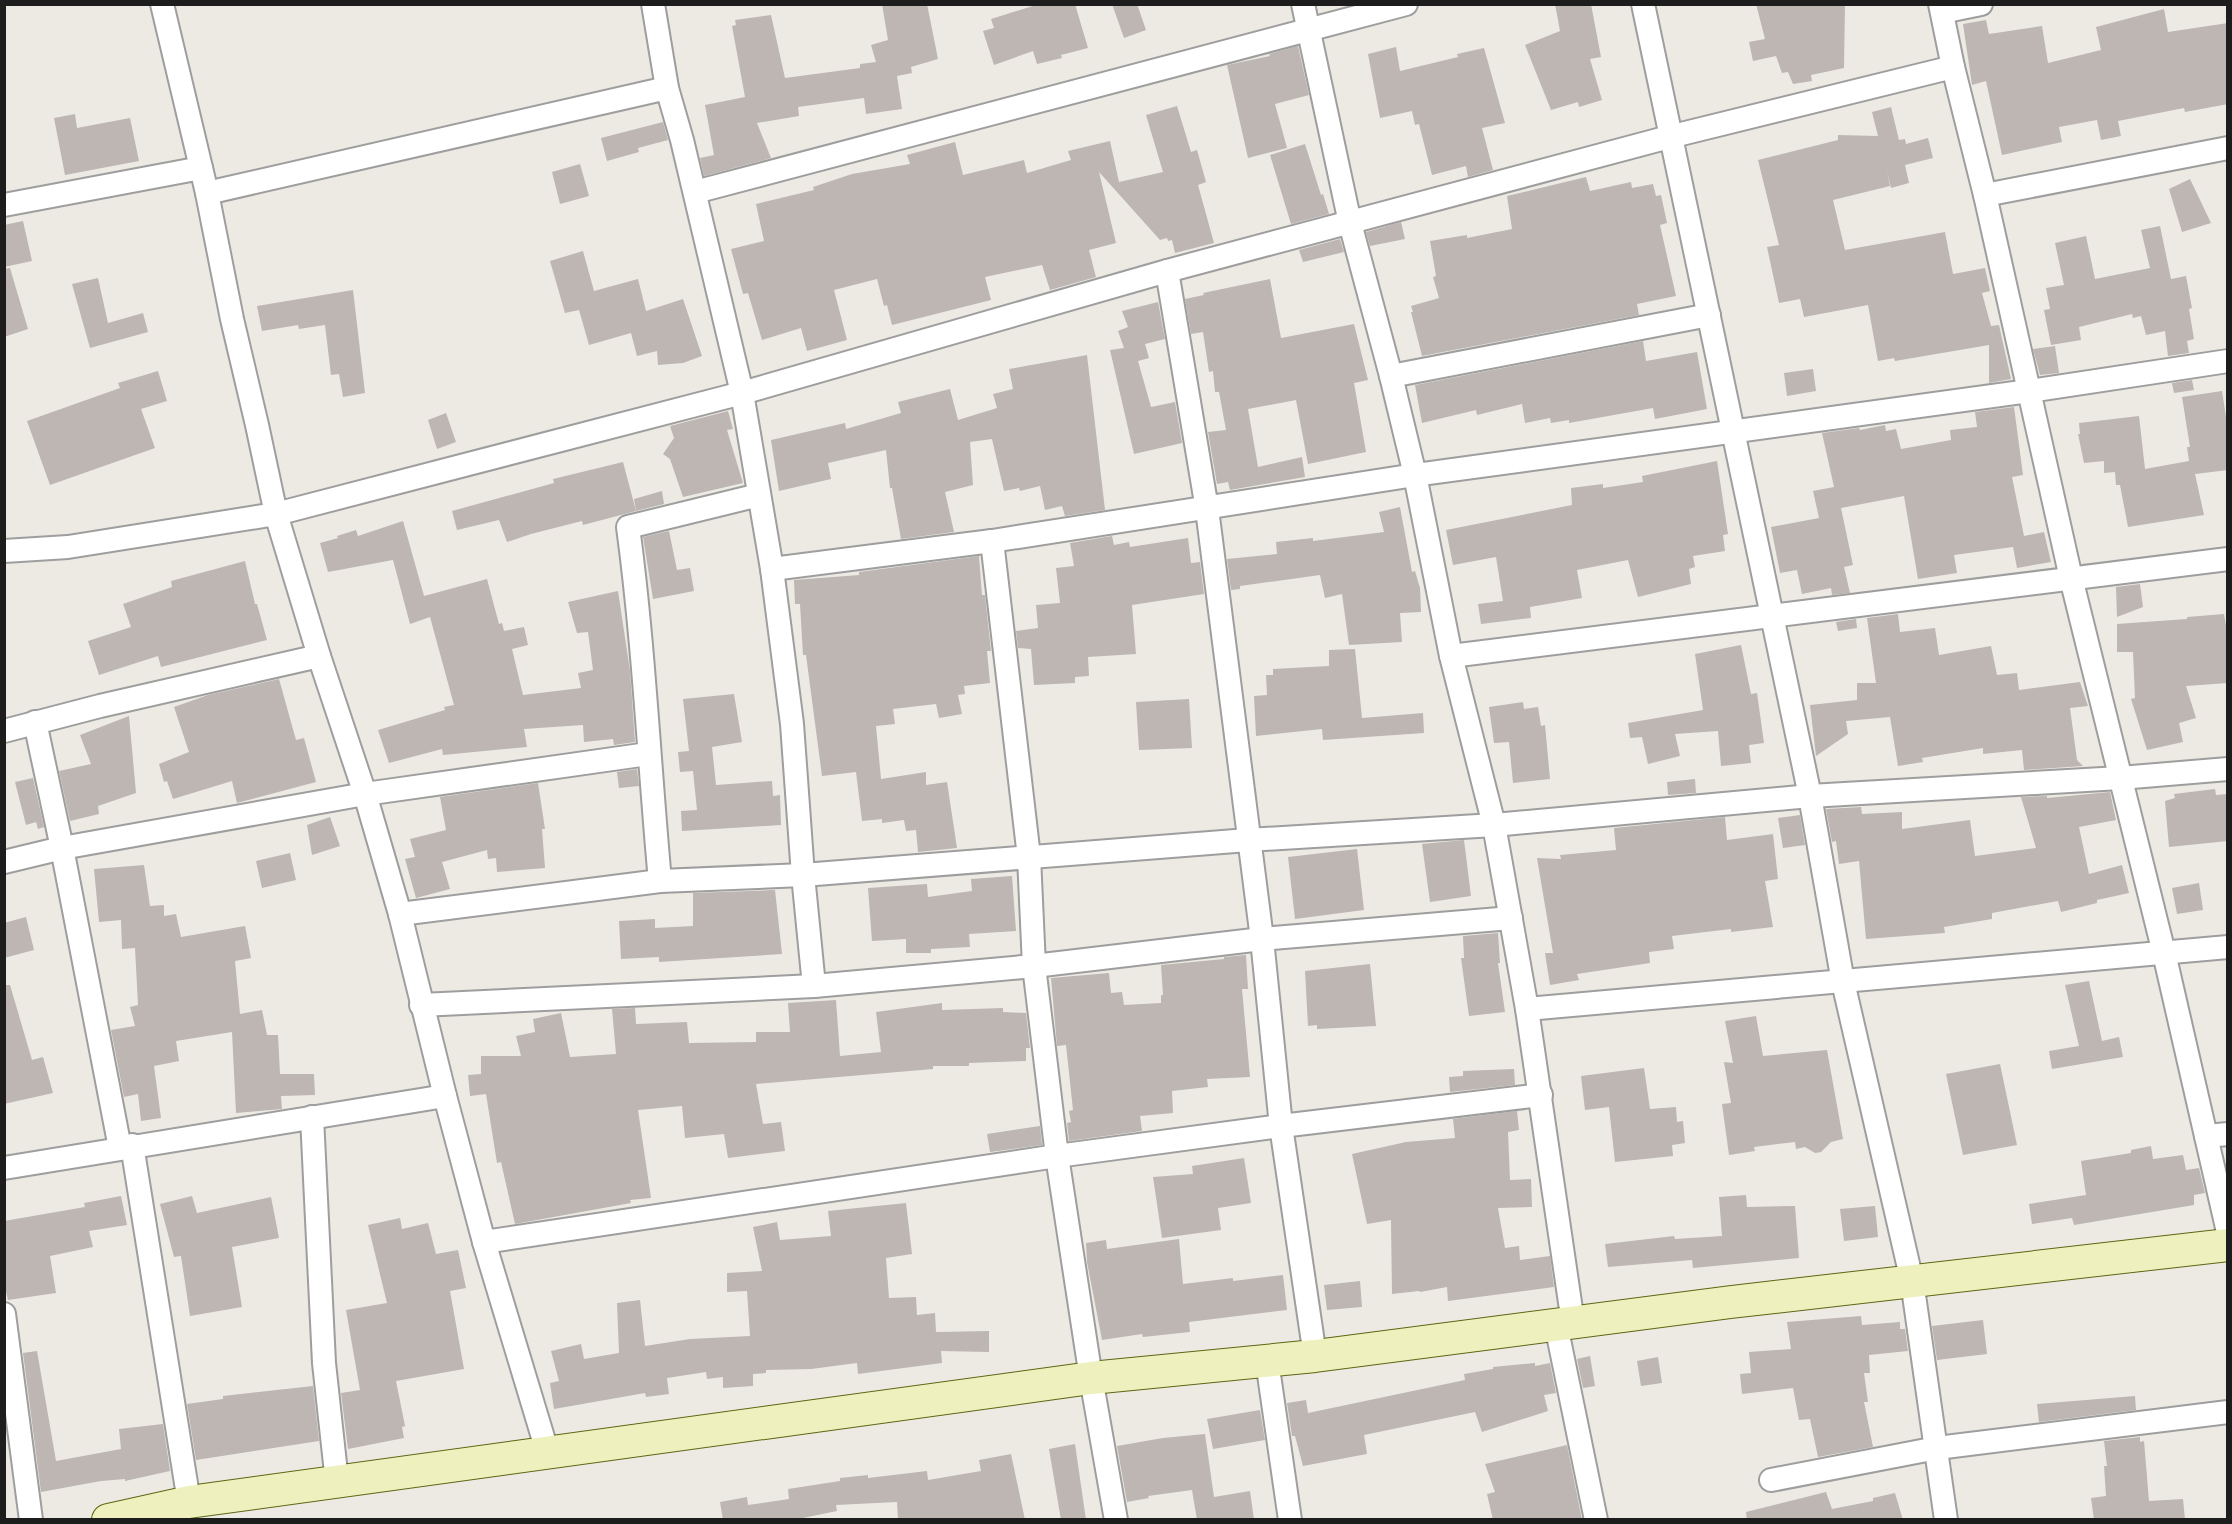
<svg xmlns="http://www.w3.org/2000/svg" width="2232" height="1524" font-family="Quicksand,sans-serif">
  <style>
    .building { fill: #bdb6b2 }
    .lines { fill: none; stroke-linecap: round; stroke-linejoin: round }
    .street-casing { stroke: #9e9e9e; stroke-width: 26 }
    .secondary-casing { stroke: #5d6612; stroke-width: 34 }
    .street { stroke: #fff; stroke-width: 22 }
    .secondary { stroke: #eef1be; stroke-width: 32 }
  </style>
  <rect width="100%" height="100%" fill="#edeae4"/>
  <g class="building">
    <path d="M882 4H927L938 59 911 67 912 73 897 76 902 109 866 114 864 98 798 107 799 116 757 123 771 158 704 176 700 158 714 155 705 105 745 97 732 26 736 25 735 20 771 15 785 78 860 68V64L876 62 871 45 888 40Z"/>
    <path d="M1039 4H1075L1088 48 1061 55 1062 58 1037 64 1033 51 994 65 983 31 994 28 991 19Z"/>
    <path d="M1112 4H1137L1146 30 1124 38Z"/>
    <path d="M1555 4H1591L1601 57 1590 59 1602 100 1579 107 1578 102 1551 110 1525 45 1560 31Z"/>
    <path d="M1756 4H1845L1844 68 1811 75 1812 81 1793 84 1788 72 1782 73 1776 56 1753 61 1749 42 1765 39Z"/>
    <path d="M2164 9 2168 32 2228 23V104L2185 112 2184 108 2118 121 2121 136 2101 140 2097 120 2059 127 2062 142 2002 155 1986 81 1972 85 1963 24 1986 20 1989 34 2042 26 2048 63 2101 50 2096 27Z"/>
    <path d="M1298 46 1309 95 1275 104 1287 148 1248 158 1227 65 1270 56 1269 54Z"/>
    <path d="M1396 47 1400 71 1458 57 1457 54 1484 48 1505 123 1482 128 1493 170 1468 177 1466 166 1432 175 1419 124 1415 125 1412 111 1380 118 1368 54Z"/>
    <path d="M1177 106 1191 152 1197 150 1206 182 1198 185 1214 243 1175 253 1172 240 1168 241 1167 238 1160 240 1099 172 1116 243 1089 250 1096 277 1050 290 1042 265 985 277 991 300 892 325 887 305 884 306 877 279 834 290 847 340 807 351 801 328 762 340 748 293 743 294 731 249 764 241 756 204 814 190 813 187 852 174 910 164 907 155 955 142 963 175 1024 160 1027 173 1071 160 1068 151 1110 141 1119 182 1163 172 1146 115Z"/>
    <path d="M1891 107 1899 140 1905 139 1906 144 1928 138 1933 158 1905 165 1909 183 1891 188 1887 170 1890 186 1833 200 1845 250 1945 232 1953 274 1985 268 1990 291 1982 293 1991 326 1999 325 2011 379 1989 383V345L1895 361 1894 358 1878 361 1868 305 1804 317 1800 299 1779 303 1767 247 1779 245 1758 160 1838 140V135L1878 136 1872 112Z"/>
    <path d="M75 114 77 128 130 118 139 161 65 175 54 118Z"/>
    <path d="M663 122 668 140 638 148 639 152 607 161 601 138Z"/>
    <path d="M1305 144 1321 195 1323 194 1329 214 1291 224 1270 155Z"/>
    <path d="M580 164 589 196 560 204 552 172Z"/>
    <path d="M1586 177 1590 191 1631 182 1632 188 1653 184 1656 196 1661 195 1667 223 1660 225 1676 296 1637 304 1639 315 1422 356 1411 312H1413L1411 306 1439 298 1433 277 1436 276 1430 241 1467 235V238L1512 229 1507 196Z"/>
    <path d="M2190 179 2211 223 2182 232 2169 189Z"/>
    <path d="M23 221 32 261 4 267V225Z"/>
    <path d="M1401 222 1405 239 1370 246 1366 232Z"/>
    <path d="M2160 226 2171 279 2186 276 2192 308 2189 309 2194 339 2187 341 2189 353 2168 356 2165 331 2146 335 2141 316 2133 318 2132 314 2079 327 2081 340 2051 345 2044 310 2050 309 2046 288 2064 285 2055 243 2086 236 2095 279 2150 268 2141 230Z"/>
    <path d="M1340 239 1344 252 1303 262 1299 250Z"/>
    <path d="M583 251 594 291 638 279 646 311 683 299 702 356 683 363 658 365 657 351 637 356 631 333 589 345 579 310 565 313 550 261Z"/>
    <path d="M10 268 28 329 4 337V269Z"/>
    <path d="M98 278 108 323 143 313 148 332 90 348 72 284Z"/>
    <path d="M1270 279 1281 338 1354 324 1368 380 1354 383 1366 452 1308 464 1296 400 1248 409 1258 467 1302 457 1305 477 1230 490 1228 482 1217 484 1208 432 1226 430 1219 392H1215L1213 371 1209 372 1203 332 1191 334 1185 299 1204 295 1203 293Z"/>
    <path d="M353 290 365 393 343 397 339 374 331 375 325 325 299 329 298 325 262 331 257 306Z"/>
    <path d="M1158 302 1165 339 1145 344 1149 358 1138 361 1151 407 1175 402 1182 443 1134 454 1110 350 1124 348 1118 331 1128 327 1122 311Z"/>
    <path d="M1643 341 1646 361 1697 352 1707 409 1655 419 1653 408 1569 423V420L1551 423 1550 418 1525 423 1522 404 1477 415 1476 410 1422 423 1415 385Z"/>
    <path d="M2055 346 2059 373 2040 375 2033 349Z"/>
    <path d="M1087 355 1105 510 1065 516 1062 506 1045 510 1040 486 1020 491 1019 488 1004 491 992 439 970 442 973 485 945 492 954 532 901 539 892 488H890L886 450 828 463 831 479 779 491 771 440 845 423 846 429 901 413 898 402 950 389 958 420 997 408 993 394 1013 389 1009 369Z"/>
    <path d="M1813 369 1816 391 1787 396 1784 373Z"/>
    <path d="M158 371 167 401 141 409 155 448 50 485 27 421 120 388 118 383Z"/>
    <path d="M2192 380 2194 390 2174 393 2172 383Z"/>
    <path d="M2222 391 2228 430V470L2195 474 2204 515 2128 527 2120 485H2116L2115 472 2104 473V461L2084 463 2078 434H2080L2079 423 2139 416 2145 469 2189 461 2187 447H2190L2182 397Z"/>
    <path d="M2014 407 2023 475 2012 477 2024 536 2044 532 2051 562 2017 568 2013 547 1954 555 1957 573 1918 579 1904 496 1841 508 1853 565 1844 567 1850 593 1832 595 1831 588 1802 594 1797 570 1780 573 1771 527 1819 518 1813 491 1834 487 1822 433 1859 428 1860 430 1885 425 1886 431 1896 429 1901 449 1951 440 1950 430 1977 427 1975 412Z"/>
    <path d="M728 411 733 429 727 430 743 483 683 497 670 459 663 454 674 438 670 426Z"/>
    <path d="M446 413 456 442 437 449 428 420Z"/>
    <path d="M1717 461 1728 534 1723 535 1725 551 1693 556 1695 567 1689 569 1691 584 1638 597 1628 560 1577 570 1582 598 1530 607 1531 618 1481 624 1478 604 1503 601 1496 557 1453 565 1446 530 1572 505 1571 488 1603 484V488L1643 482 1642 476Z"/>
    <path d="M623 462 636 511 583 525 582 521 531 534 507 542 499 520 457 530 452 511 554 483 553 479Z"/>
    <path d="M662 491 664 504 636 511 634 499Z"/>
    <path d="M1400 507 1412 572 1415 571 1420 588 1421 612 1400 613 1402 642 1349 645 1342 594 1325 598 1320 575 1240 586V589L1231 590 1227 559 1277 554 1276 542 1313 538V541L1384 532 1379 512Z"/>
    <path d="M403 521 424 596 487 579 499 624 502 623 504 631 524 627 528 645 512 649 523 695 581 688 578 673 593 670 588 632 577 633 568 602 618 591 630 671 635 742 614 745 613 739 584 742 583 725 524 729 527 747 443 755 442 749 389 763 378 730 445 710 444 707 454 705 430 617 410 624 393 560 328 572 320 543 338 538 337 536 356 530 358 536Z"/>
    <path d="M669 531 677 570 690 568 694 591 653 599 643 537Z"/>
    <path d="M1112 536 1114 545 1129 542 1130 547 1188 538 1191 563 1200 562 1204 594 1132 605 1136 654 1088 657 1089 676 1075 677V683L1034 685 1031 649 1018 648 1016 631 1038 628 1036 605 1060 603 1056 568 1074 566 1070 543Z"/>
    <path d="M979 556 982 595H985L991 651H987L990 683 964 686 965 694 958 695 962 714 939 718 936 704 893 709 895 724 876 726 881 779 926 772V785L947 782 957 848 918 852 916 830 906 831 904 820 882 823V819L862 821 856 772 822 776 806 655H803L800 604H795L794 580 859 575V572Z"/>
    <path d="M245 561 255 604H257L267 640 161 667 158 656 99 675 88 641 131 627 123 604 172 587 171 581Z"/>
    <path d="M2140 584 2143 607 2117 617 2116 587Z"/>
    <path d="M1898 614 1900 632 1935 628 1939 655 1991 646 1997 675 2017 673 2019 690 2080 682 2088 706 2070 708 2077 760 2083 766 2024 770 2022 750 1983 754V748L1922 758 1923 762 1898 766 1890 717 1846 721 1848 734 1816 756 1810 705 1857 700V683H1876L1867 618Z"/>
    <path d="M2224 614 2228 637V683L2186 686 2196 718 2179 723 2183 742 2147 750 2131 699 2135 698 2133 652H2117V624L2187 619V617Z"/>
    <path d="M1856 619 1857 628 1838 631 1836 622Z"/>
    <path d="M1741 645 1751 694 1757 693 1764 743 1749 745 1751 763 1721 766 1718 731 1675 734 1680 756 1648 764 1642 737 1630 738 1628 723 1703 710 1695 654Z"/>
    <path d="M1355 649 1362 718 1423 713 1424 733 1323 740 1322 729 1256 736 1254 696 1267 695 1266 675H1273V669L1329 666V650Z"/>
    <path d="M279 679 296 740 304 738 316 782 237 803 232 781 173 799 167 781 164 782 159 764 189 752 174 707 208 695Z"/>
    <path d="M734 694 742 742 712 747 716 785 772 781 773 796 780 795 781 825 682 831 681 811 697 810 693 771 680 772 678 752 689 751 683 699Z"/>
    <path d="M1189 699 1192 748 1139 750 1136 702Z"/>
    <path d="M1523 702 1524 709 1538 707 1541 726 1545 725 1550 779 1513 783 1509 742 1494 743 1489 707Z"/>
    <path d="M129 716 136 793 98 806 99 814 70 821 59 771 91 764 80 735Z"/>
    <path d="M637 769 639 786 619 788 617 772Z"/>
    <path d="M33 778 44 827 38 829 36 822 26 825 15 782Z"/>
    <path d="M1695 779 1696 793 1668 795 1667 782Z"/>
    <path d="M538 783 545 829H542L545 868 497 872 496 858 488 859 487 850 442 862 450 889 416 898 405 859 415 857 410 839 446 830 440 797Z"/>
    <path d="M2215 789 2216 795 2228 794V841L2169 847 2165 801 2175 798 2174 794Z"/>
    <path d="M2110 792 2116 820 2079 827 2089 874 2122 865 2129 893 2097 900V903L2061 912 2058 901 1992 913V919L1944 927 1945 933 1866 939 1859 861 1839 864 1836 841 1832 842 1826 809 1861 807 1862 814 1902 812V829L1970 820 1975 856 2036 848 2021 797 2047 796V798Z"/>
    <path d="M1800 815 1805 845 1783 848 1778 818Z"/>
    <path d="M330 817 340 846 312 855 307 825Z"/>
    <path d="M1725 817 1727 840 1773 834 1778 879 1765 881 1773 927 1731 932V929L1672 936 1674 949 1649 952 1650 963 1577 974 1579 980 1550 985 1545 953H1553L1537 858 1561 859 1560 855 1616 850 1614 828Z"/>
    <path d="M1464 840 1471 896 1430 902 1422 844Z"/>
    <path d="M1357 849 1364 910 1295 919 1288 857Z"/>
    <path d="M290 853 296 880 262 888 256 861Z"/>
    <path d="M144 865 150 906 164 905V916L176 914 181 937 245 926 251 958 235 961 240 1014 262 1010 267 1035H278L280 1074H314L315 1095 281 1096 282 1109 236 1113 232 1032 176 1041 179 1061 154 1066 161 1118 141 1121 138 1094 124 1097 111 1030 135 1026 130 1007 138 1005 135 948 122 949 121 920 99 922 94 869Z"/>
    <path d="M1012 876 1016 931 969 934 970 947 931 949V953H906V939L872 941 868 888 927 884 928 897 972 891 971 879Z"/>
    <path d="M2199 883 2203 910 2177 914 2172 888Z"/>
    <path d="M775 890 782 954 659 962V957L621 959 619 921 655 919V928L693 926V893Z"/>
    <path d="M26 917 34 950 4 958V923Z"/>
    <path d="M1498 933 1500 963H1498L1505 1012 1469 1016 1461 958H1464L1463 936Z"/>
    <path d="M1246 955 1248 989H1242L1250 1077 1207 1079 1208 1087 1172 1091 1173 1113 1140 1116 1142 1131 1069 1141 1067 1123 1071 1122 1069 1111 1073 1110 1066 1045 1057 1046 1051 978 1109 973 1111 993 1122 992 1124 1005 1161 1003V995H1163L1161 965 1224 959V957Z"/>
    <path d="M1370 964 1376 1026 1317 1029V1025L1308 1026 1305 971Z"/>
    <path d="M2089 981 2102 1041 2119 1037 2123 1057 2052 1069 2049 1051 2079 1046 2065 985Z"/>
    <path d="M4 985H10L32 1060 43 1057 53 1093 4 1104Z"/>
    <path d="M836 1000 840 1056 881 1052 876 1012 942 1003V1010L1003 1008V1012L1026 1013 1030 1048H1026V1061L969 1063V1066H933V1069L756 1084 763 1124 781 1122 785 1151 728 1158 724 1134 685 1138 682 1106 638 1110 651 1198 630 1200 631 1203 515 1224 501 1162 497 1163 486 1094 470 1096 468 1075 481 1074V1056H521L516 1036 535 1032 533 1019 561 1013 570 1057 616 1054 612 1009 635 1008 636 1024 687 1022 689 1043 756 1042V1032H790L788 1003Z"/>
    <path d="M1756 1016 1763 1056 1827 1050 1843 1139 1831 1142 1821 1152 1815 1153 1805 1147 1796 1149 1795 1142 1754 1147 1755 1151 1729 1155 1722 1104 1731 1103 1724 1062 1733 1063 1725 1021Z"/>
    <path d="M2000 1064 2017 1145 1963 1155 1946 1074Z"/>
    <path d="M1644 1068 1650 1109 1676 1107 1677 1122 1683 1121 1685 1143 1672 1145 1673 1156 1615 1162 1609 1107 1585 1110 1581 1076Z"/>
    <path d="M1514 1069 1515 1085 1450 1092 1449 1077 1463 1076V1071Z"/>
    <path d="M1517 1111 1519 1130 1508 1132 1510 1180 1531 1179 1532 1207 1498 1208 1505 1248 1519 1246 1520 1260 1550 1256 1554 1287 1448 1301 1447 1287 1420 1292 1419 1291 1392 1294 1391 1220 1367 1224 1352 1154 1406 1142 1455 1138 1453 1119Z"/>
    <path d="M1040 1126 1042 1145 990 1152 987 1134Z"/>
    <path d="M2151 1146 2153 1159 2183 1155 2186 1170 2199 1168 2205 1193 2194 1195V1205L2074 1225 2072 1218 2032 1224 2029 1204 2086 1195 2081 1161 2131 1153V1150Z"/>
    <path d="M1244 1158 1251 1203 1218 1208 1221 1230 1162 1238 1153 1177 1193 1174 1192 1166Z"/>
    <path d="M1746 1195 1747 1207 1795 1206 1799 1258 1693 1268 1692 1260 1608 1267 1605 1244 1674 1236 1675 1239 1722 1236 1719 1197Z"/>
    <path d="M121 1196 127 1225 89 1231 93 1247 50 1256 56 1293 8 1300 4 1283V1221L85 1207 84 1203Z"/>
    <path d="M192 1196 197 1213 271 1197 279 1238 232 1247 242 1307 190 1316 181 1256 174 1257 160 1204Z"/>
    <path d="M906 1203 912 1254 886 1258 889 1298 916 1297 917 1315 935 1313 936 1332 989 1331V1352L941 1351 942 1363 858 1374 857 1363 811 1369 766 1370V1373L753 1374V1386L723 1388V1377L707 1379 706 1372 667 1378 669 1394 646 1397 645 1393 554 1409 550 1383 559 1381 551 1351 581 1344 584 1359 619 1353 617 1303 640 1300 645 1346 690 1339 750 1336 747 1291 727 1292V1273L762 1271 753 1227 777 1222 780 1240 831 1236 828 1211Z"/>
    <path d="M1875 1206 1878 1237 1844 1241 1840 1209Z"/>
    <path d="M400 1218 402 1229 428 1223 436 1254 458 1250 466 1288 450 1291 464 1369 396 1381 405 1426 402 1427 404 1438 348 1449 341 1393 360 1390 346 1310 387 1303 368 1225Z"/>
    <path d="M1179 1239 1183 1284 1233 1278V1281L1283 1275 1287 1310 1189 1322 1190 1332 1143 1337 1142 1334 1102 1340 1087 1262 1086 1243 1106 1240 1107 1249Z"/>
    <path d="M1360 1281 1362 1307 1327 1310 1324 1285Z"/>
    <path d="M1861 1316 1862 1325 1900 1322V1329H1905L1908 1351 1869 1355 1870 1373H1864L1868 1402H1864L1873 1447 1818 1457 1810 1419 1799 1420 1793 1388 1742 1394 1740 1374 1751 1373 1749 1352 1791 1349 1787 1322Z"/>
    <path d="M1983 1320 1987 1354 1937 1360 1932 1326Z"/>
    <path d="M37 1351 56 1461 121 1449 119 1429 163 1424 170 1471 125 1481V1479L101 1481 41 1492 23 1353Z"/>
    <path d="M1590 1356 1595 1386 1583 1388 1577 1359Z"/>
    <path d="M1658 1357 1662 1383 1641 1386 1637 1361Z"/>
    <path d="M1535 1363V1366L1550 1363 1556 1393 1544 1395 1548 1411 1482 1432 1475 1412 1364 1435 1367 1454 1303 1466 1295 1436H1292L1287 1403 1306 1400 1308 1413 1465 1380 1464 1374 1493 1369V1367Z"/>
    <path d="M313 1386 319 1441 196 1460 187 1404 223 1399V1396Z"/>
    <path d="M2135 1396 2136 1410 2039 1422 2037 1404Z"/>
    <path d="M1260 1410 1265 1440 1213 1449 1207 1419Z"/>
    <path d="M1205 1434 1214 1497 1250 1491 1254 1520H1197L1192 1490 1148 1496 1149 1498 1127 1502 1117 1446 1163 1438Z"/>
    <path d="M2140 1437V1442L2144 1441 2149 1501 2183 1499 2185 1520H2094L2091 1498 2106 1496 2104 1466H2107L2104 1441Z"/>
    <path d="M1075 1444 1086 1520H1061L1049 1449Z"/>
    <path d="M1567 1445 1582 1520H1493L1487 1494 1495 1492 1485 1464Z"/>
    <path d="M1011 1454 1025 1520H898L897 1502 836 1505 837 1511 793 1520H723L720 1502 747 1497 748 1505 789 1499 788 1489 840 1481V1478L868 1475V1478L927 1471 928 1480 981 1471 979 1460Z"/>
    <path d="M1826 1492 1832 1509 1873 1501V1498L1895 1493 1903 1520H1747L1746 1512Z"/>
  </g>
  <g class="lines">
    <g class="street-casing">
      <g id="street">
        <path d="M162 4 207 193 232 319 257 425 276 514 319 656 365 794 400 914 445 1096 484 1242 548 1454"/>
        <path d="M653 4 667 88 682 140 742 393 772 569 792 724 803 875 814 986"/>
        <path d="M1303 4 1350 223 1391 376 1415 475 1451 656 1494 825 1527 1009 1573 1323"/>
        <path d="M1643 4 1810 796 1843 982 1912 1281 1946 1520"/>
        <path d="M1940 4 1953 67 1985 195 2071 578 2164 953 2228 1232"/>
        <path d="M1942 12 1981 4"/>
        <path d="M695 192 1406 4"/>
        <path d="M207 193 667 88"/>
        <path d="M1985 195 2228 148"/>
        <path d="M4 205 201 168"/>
        <path d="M1167 271 1207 509 1262 939 1281 1126 1315 1356"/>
        <path d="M1391 376 1709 315"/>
        <path d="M992 541 1029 857 1034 966 1057 1156 1091 1378 1116 1520"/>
        <path d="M4 551 68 547 276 514 742 393 1167 271 1669 137 1953 67"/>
        <path d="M772 569 992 541 1415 475 2029 391 2228 361"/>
        <path d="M1451 656 2228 559"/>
        <path d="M35 722 62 848 120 1148"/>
        <path d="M4 731 100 706 319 656"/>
        <path d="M4 862 62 848 365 794 648 754"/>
        <path d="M660 881C649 763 644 645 628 527L759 495"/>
        <path d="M400 914 660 881 803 875 1248 840 1494 825 1810 796 2120 778 2228 769"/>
        <path d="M421 1005 814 986 1034 966 1262 939 1511 918"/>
        <path d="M1527 1009 2228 947"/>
        <path d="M312 1117 324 1363 337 1482"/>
        <path d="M2206 1136 2228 1134"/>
        <path d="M132 1145 189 1502"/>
        <path d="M4 1168 445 1096"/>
        <path d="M484 1242 1057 1156 1281 1126 1541 1095"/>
        <path d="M4 1314 31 1520"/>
        <path d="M1556 1325 1596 1520"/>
        <path d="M1267 1361 1290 1520"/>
        <path d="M1771 1480 1937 1448 2228 1412"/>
      </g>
    </g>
    <g class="secondary-casing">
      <path id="secondary" d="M108 1520 189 1502 1091 1378 1315 1356 1731 1302 2228 1245"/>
    </g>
    <use href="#street" class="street"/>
    <use href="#secondary" class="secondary"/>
  </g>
  <rect width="2232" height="1524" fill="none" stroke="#1d1d1d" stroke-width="12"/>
</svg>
